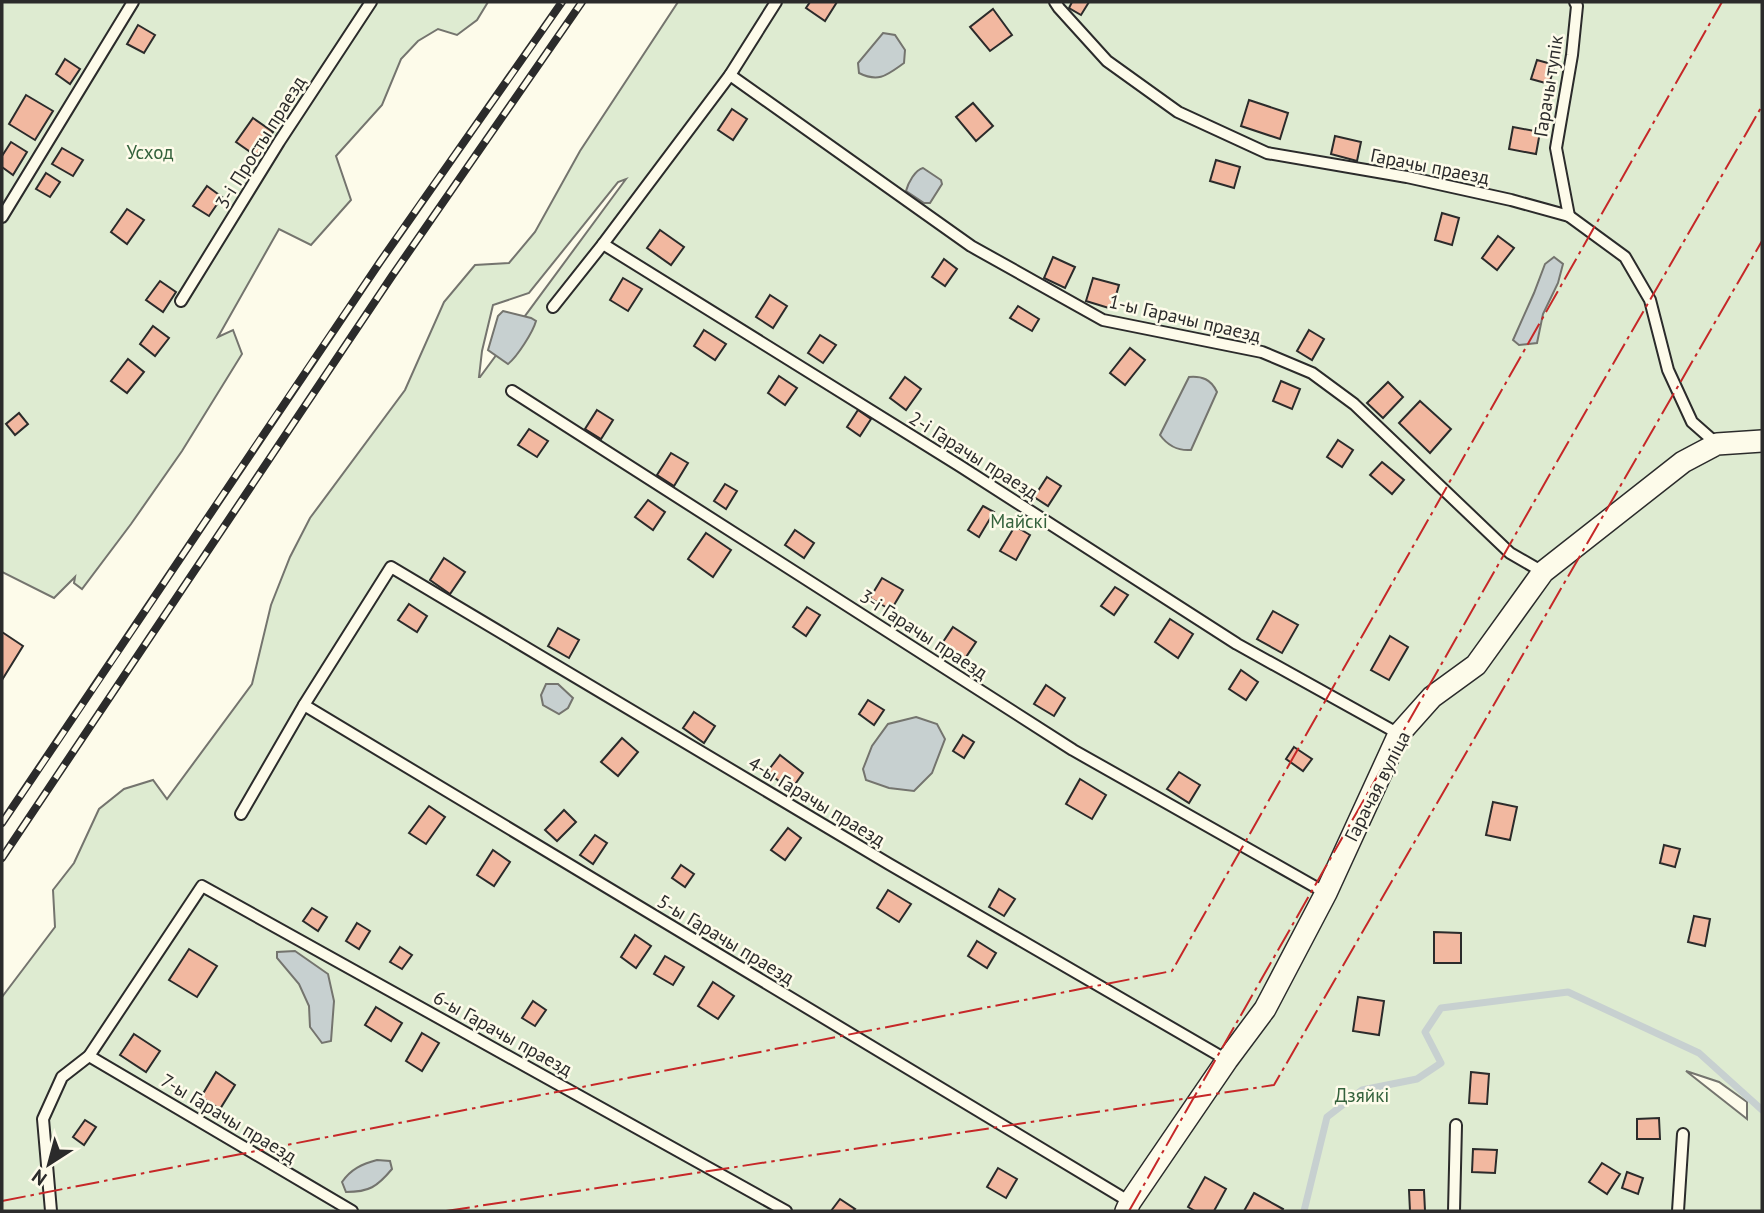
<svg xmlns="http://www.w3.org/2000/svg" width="1764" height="1213" font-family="'PT Sans',sans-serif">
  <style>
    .green { fill: #deebd1; stroke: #74746e; stroke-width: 2; fill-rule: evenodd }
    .water { fill: #c7d0d0; stroke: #74746e; stroke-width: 2 }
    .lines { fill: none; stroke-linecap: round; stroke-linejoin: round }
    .stream { stroke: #c7d0d0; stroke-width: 7 }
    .building { fill: #f2b8a0; stroke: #2b2b2b; stroke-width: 2 }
    .lane-casing { stroke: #2b2b2b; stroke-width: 14 }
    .street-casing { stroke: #2b2b2b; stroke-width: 24 }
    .lane { stroke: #fdfbea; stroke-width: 10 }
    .street { stroke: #fdfbea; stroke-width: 21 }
    .rail-casing { stroke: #2b2b2b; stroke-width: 8 }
    .rail { stroke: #fdfbea; stroke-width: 5; stroke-dasharray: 16; stroke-linecap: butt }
    .power { stroke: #c62828; stroke-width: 2; stroke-dasharray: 24 5 3.5 5; stroke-linecap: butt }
    .labels { text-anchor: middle; stroke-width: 5; stroke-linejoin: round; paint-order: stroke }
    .street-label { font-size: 19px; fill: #2b2b2b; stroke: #fdfbea }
    .park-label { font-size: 19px; fill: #34623c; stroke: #fdfbea }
  </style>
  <rect width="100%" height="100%" fill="#fdfbea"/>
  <g class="green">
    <path d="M2 2H488L477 20 457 35 438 29 418 41 401 59 382 105 336 156 351 200 311 245 279 229 218 337 233 330 242 354 182 451 131 524 82 589 74 583 75 577 54 598 2 572Z"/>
    <path d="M678 2H1762V1211H2V997L55 927 53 890 74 863 99 809 124 789 153 780 167 799 252 684 271 605 290 557 310 518 405 390 444 302 475 265 509 263 535 232 580 151ZM626 179 480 377H479L482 351 493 305 529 293 618 182ZM1686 1071 1719 1082 1747 1102V1119Z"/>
  </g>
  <g class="water">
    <path d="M883 33 895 35 905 50 904 63C887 75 879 83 859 73L858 63Z"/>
    <path d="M923 168 941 180 942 184 930 203H924L906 191C908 183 915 170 923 168Z"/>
    <path d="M1554 257 1563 264 1558 283 1543 314 1537 343 1519 345 1513 340 1534 293 1545 264Z"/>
    <path d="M503 311 531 318 536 321C533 332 517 357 508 364L488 350 498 316Z"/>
    <path d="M1189 377C1202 376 1211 379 1217 392L1191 450C1178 451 1168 446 1160 435Z"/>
    <path d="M546 684H558L573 698 568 708 559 714 543 705 541 695Z"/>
    <path d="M916 717 937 724 945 739 932 773 914 791 889 788 866 780 863 769 872 746 888 724Z"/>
    <path d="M295 951 328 974 334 1001 331 1041 322 1043 310 1027 309 1006 299 984 277 958V952Z"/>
    <path d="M377 1160 390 1161 392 1169C377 1187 369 1192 346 1192L342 1182C351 1169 362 1164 377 1160Z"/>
  </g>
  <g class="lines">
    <path class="stream" d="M1304 1211 1327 1117 1362 1090 1417 1079 1441 1063 1425 1032 1441 1008 1568 992 1699 1053 1762 1110"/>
  </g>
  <g class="building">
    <path d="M810 2H837L825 21 806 8Z"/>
    <path d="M1072 2H1089L1081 15 1069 8Z"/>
    <path d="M993 9 1012 35 990 51 970 27Z"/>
    <path d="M138 25 155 35 144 53 127 44Z"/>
    <path d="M65 59 80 69 70 84 56 74Z"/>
    <path d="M1537 60 1555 65 1549 84 1531 79Z"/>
    <path d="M26 95 53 111 35 140 9 124Z"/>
    <path d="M1249 100 1288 113 1280 139 1241 126Z"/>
    <path d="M973 103 993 126 976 141 956 117Z"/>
    <path d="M732 109 747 119 733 140 718 130Z"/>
    <path d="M253 118 273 132 256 156 236 142Z"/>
    <path d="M1513 127 1540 132 1536 154 1509 149Z"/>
    <path d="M1335 136 1361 142 1357 161 1331 154Z"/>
    <path d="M11 142 27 152 13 175 2 167V156Z"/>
    <path d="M62 148 83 160 73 176 52 164Z"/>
    <path d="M1216 160 1240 167 1234 188 1210 181Z"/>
    <path d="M46 173 60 182 50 197 36 189Z"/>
    <path d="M207 186 222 197 209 216 193 206Z"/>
    <path d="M127 209 144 220 127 244 111 232Z"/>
    <path d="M1442 213 1459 218 1452 245 1435 240Z"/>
    <path d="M660 230 684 247 671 265 647 248Z"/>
    <path d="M1498 236 1514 248 1497 270 1482 258Z"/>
    <path d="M1053 257 1075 267 1065 288 1044 278Z"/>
    <path d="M944 259 957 269 945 286 932 277Z"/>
    <path d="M623 278 642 289 628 311 610 300Z"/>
    <path d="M1093 278 1119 285 1112 309 1086 301Z"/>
    <path d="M160 281 176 292 163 312 146 300Z"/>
    <path d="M770 295 787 306 773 328 756 317Z"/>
    <path d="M1018 306 1039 319 1032 331 1010 318Z"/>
    <path d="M153 326 169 338 155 356 140 344Z"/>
    <path d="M704 330 726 344 715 360 694 346Z"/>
    <path d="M1309 330 1324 339 1312 360 1297 351Z"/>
    <path d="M820 335 836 345 823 363 808 353Z"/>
    <path d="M1130 348 1145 360 1125 385 1110 373Z"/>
    <path d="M128 359 144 372 127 393 111 381Z"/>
    <path d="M779 376 797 388 785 405 768 393Z"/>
    <path d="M905 377 921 389 906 410 890 398Z"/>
    <path d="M1281 381 1300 389 1292 409 1273 401Z"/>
    <path d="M1388 382 1403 397 1383 418 1367 403Z"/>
    <path d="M1420 401 1451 429 1430 453 1399 423Z"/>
    <path d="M597 410 613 420 601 439 585 429Z"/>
    <path d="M858 410 871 419 860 436 847 427Z"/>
    <path d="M19 413 28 424 15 435 6 424Z"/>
    <path d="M529 429 548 441 537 457 518 445Z"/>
    <path d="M1338 440 1353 450 1342 467 1327 457Z"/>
    <path d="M671 453 688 463 674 486 657 475Z"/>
    <path d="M1382 462 1404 480 1392 494 1370 475Z"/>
    <path d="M1047 477 1061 486 1048 506 1034 497Z"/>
    <path d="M725 484 737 491 726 509 714 501Z"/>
    <path d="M648 500 665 512 653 530 635 517Z"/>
    <path d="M983 506 994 512 979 537 968 530Z"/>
    <path d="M1015 526 1030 535 1016 560 1000 551Z"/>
    <path d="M795 530 814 543 804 558 785 545Z"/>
    <path d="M706 533 731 550 713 577 688 559Z"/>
    <path d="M444 558 465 572 450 594 430 580Z"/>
    <path d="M882 578 903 590 891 610 870 598Z"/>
    <path d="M1115 587 1128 595 1114 615 1101 606Z"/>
    <path d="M409 604 427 616 417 632 398 620Z"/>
    <path d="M807 607 820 615 806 636 793 627Z"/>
    <path d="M1273 611 1298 625 1282 653 1257 639Z"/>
    <path d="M1170 619 1193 634 1178 658 1155 642Z"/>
    <path d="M953 627 976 642 964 660 941 645Z"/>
    <path d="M558 628 579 640 569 658 548 646Z"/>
    <path d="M2 632 23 646 2 680Z"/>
    <path d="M1390 636 1408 647 1389 680 1371 670Z"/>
    <path d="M1241 670 1258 682 1246 700 1229 689Z"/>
    <path d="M1046 685 1065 698 1054 716 1034 704Z"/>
    <path d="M868 700 884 710 874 725 859 714Z"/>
    <path d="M694 712 715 726 704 743 683 728Z"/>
    <path d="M963 735 974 742 964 758 953 751Z"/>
    <path d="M622 738 638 752 618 776 601 762Z"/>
    <path d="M1294 747 1312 759 1303 771 1286 759Z"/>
    <path d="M780 755 803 773 791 790 767 772Z"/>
    <path d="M1179 772 1200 785 1189 803 1167 789Z"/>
    <path d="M1080 779 1106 795 1092 819 1066 804Z"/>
    <path d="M1493 802 1517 807 1510 840 1486 835Z"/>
    <path d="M429 806 445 817 426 844 409 833Z"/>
    <path d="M564 810 576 822 557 841 545 830Z"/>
    <path d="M788 828 801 838 785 860 771 850Z"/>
    <path d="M595 835 607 843 593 864 580 855Z"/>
    <path d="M1664 845 1680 849 1675 867 1660 863Z"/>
    <path d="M493 850 510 862 494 886 477 875Z"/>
    <path d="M681 865 694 874 685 887 672 878Z"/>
    <path d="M999 889 1015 899 1004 916 989 907Z"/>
    <path d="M888 890 911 904 899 922 877 908Z"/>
    <path d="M312 908 327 917 318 931 303 921Z"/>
    <path d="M1694 916 1710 919 1705 946 1688 942Z"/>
    <path d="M357 923 370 931 359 949 346 941Z"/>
    <path d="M1434 932 1461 933V963H1434Z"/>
    <path d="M635 935 651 946 636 968 621 957Z"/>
    <path d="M977 941 996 953 987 968 968 956Z"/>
    <path d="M400 947 412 955 402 969 390 962Z"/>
    <path d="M189 949 217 966 197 997 169 980Z"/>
    <path d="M665 956 684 967 673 985 654 974Z"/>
    <path d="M713 982 734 996 718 1019 698 1006Z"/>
    <path d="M1358 997 1384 1001 1379 1035 1353 1031Z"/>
    <path d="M533 1001 546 1010 535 1026 522 1018Z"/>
    <path d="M376 1007 402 1023 391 1041 365 1025Z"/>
    <path d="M422 1033 439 1043 422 1071 406 1061Z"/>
    <path d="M134 1034 160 1051 146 1072 120 1055Z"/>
    <path d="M216 1072 235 1085 220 1109 201 1097Z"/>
    <path d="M1471 1072 1489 1074 1487 1104 1469 1103Z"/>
    <path d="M1659 1118 1660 1139H1637V1119Z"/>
    <path d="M85 1120 96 1127 84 1145 73 1137Z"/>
    <path d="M1473 1149 1497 1150 1495 1173 1472 1172Z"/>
    <path d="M1602 1163 1620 1174 1607 1194 1589 1182Z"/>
    <path d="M998 1168 1017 1179 1006 1198 987 1187Z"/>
    <path d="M1627 1172 1643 1178 1638 1194 1622 1188Z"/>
    <path d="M1205 1177 1226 1189 1214 1211H1195L1188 1207Z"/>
    <path d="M1409 1190H1424L1425 1211H1410Z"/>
    <path d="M1254 1193 1283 1209 1282 1211H1244Z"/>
    <path d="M840 1199 855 1209 853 1211H831Z"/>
  </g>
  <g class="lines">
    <g class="lane-casing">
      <g id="lane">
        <path d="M1055 2 1059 8 1107 61 1178 112 1267 153 1407 177 1511 200 1569 216 1625 257 1650 300 1668 370 1692 422 1717 444"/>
        <path d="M730 75 971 246 1103 320 1262 352 1312 373 1354 404 1510 553 1543 572"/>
        <path d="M1569 216 1556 148 1572 55 1577 6 1575 2"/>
        <path d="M2 217 133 2"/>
        <path d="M603 244 960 466 1237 644 1399 734"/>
        <path d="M181 301 279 142 371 2"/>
        <path d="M553 307 603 244 730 75 776 2"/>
        <path d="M512 391 1073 750 1326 893"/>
        <path d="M304 705 1130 1202"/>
        <path d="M241 814 304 705 391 567 889 864 1227 1060"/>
        <path d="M89 1056 352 1211"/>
        <path d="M51 1211 43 1119 62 1077 89 1056 202 886 786 1211"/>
        <path d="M1454 1211 1456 1125"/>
        <path d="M1678 1211 1683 1134"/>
      </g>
    </g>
    <g class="street-casing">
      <path id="street" d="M1126 1211 1130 1202 1227 1060 1265 1009 1326 893 1399 734 1432 697 1476 665 1543 572 1683 462 1717 444 1762 441"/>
    </g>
    <use href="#lane" class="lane"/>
    <use href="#street" class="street"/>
    <g class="rail-casing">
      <g id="rail">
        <path d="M2 823C129 637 253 448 380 262 440 175 502 89 562 2"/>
        <path d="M2 858 392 276 582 2"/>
      </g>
    </g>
    <use href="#rail" class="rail"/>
    <g class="power">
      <path d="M2 1201 1172 971 1722 2"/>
      <path d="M446 1211 1274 1085 1762 241"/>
      <path d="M1129 1211 1598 390 1762 106"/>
    </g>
  </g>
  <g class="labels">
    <g class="street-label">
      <text transform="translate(1548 86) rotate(-81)" y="7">Гарачы тупік</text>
      <text transform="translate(260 142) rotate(-58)" y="7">3-і Просты праезд</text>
      <text transform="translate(1430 166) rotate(11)" y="7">Гарачы праезд</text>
      <text transform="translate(1185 318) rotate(13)" y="7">1-ы Гарачы праезд</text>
      <text transform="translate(974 455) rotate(32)" y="7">2-і Гарачы праезд</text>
      <text transform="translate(924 634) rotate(33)" y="7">3-і Гарачы праезд</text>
      <text transform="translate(1377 786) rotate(-63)" y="7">Гарачая вуліца</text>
      <text transform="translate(817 801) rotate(31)" y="7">4-ы Гарачы праезд</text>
      <text transform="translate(726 939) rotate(31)" y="7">5-ы Гарачы праезд</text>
      <text transform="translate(503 1033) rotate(29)" y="7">6-ы Гарачы праезд</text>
      <text transform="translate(229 1118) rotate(31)" y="7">7-ы Гарачы праезд</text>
    </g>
    <g class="park-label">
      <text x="150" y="159">Усход</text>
      <text x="1019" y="528">Майскі</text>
      <text x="1362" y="1102">Дзяйкі</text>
    </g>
  </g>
  <rect width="1764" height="1213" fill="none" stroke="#2b2b2b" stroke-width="7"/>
  <g transform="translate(49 1164) rotate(216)" stroke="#fdfbea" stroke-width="5" paint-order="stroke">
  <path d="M0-5L12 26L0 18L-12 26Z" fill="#2b2b2b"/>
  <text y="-10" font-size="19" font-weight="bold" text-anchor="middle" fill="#2b2b2b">N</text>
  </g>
</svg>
